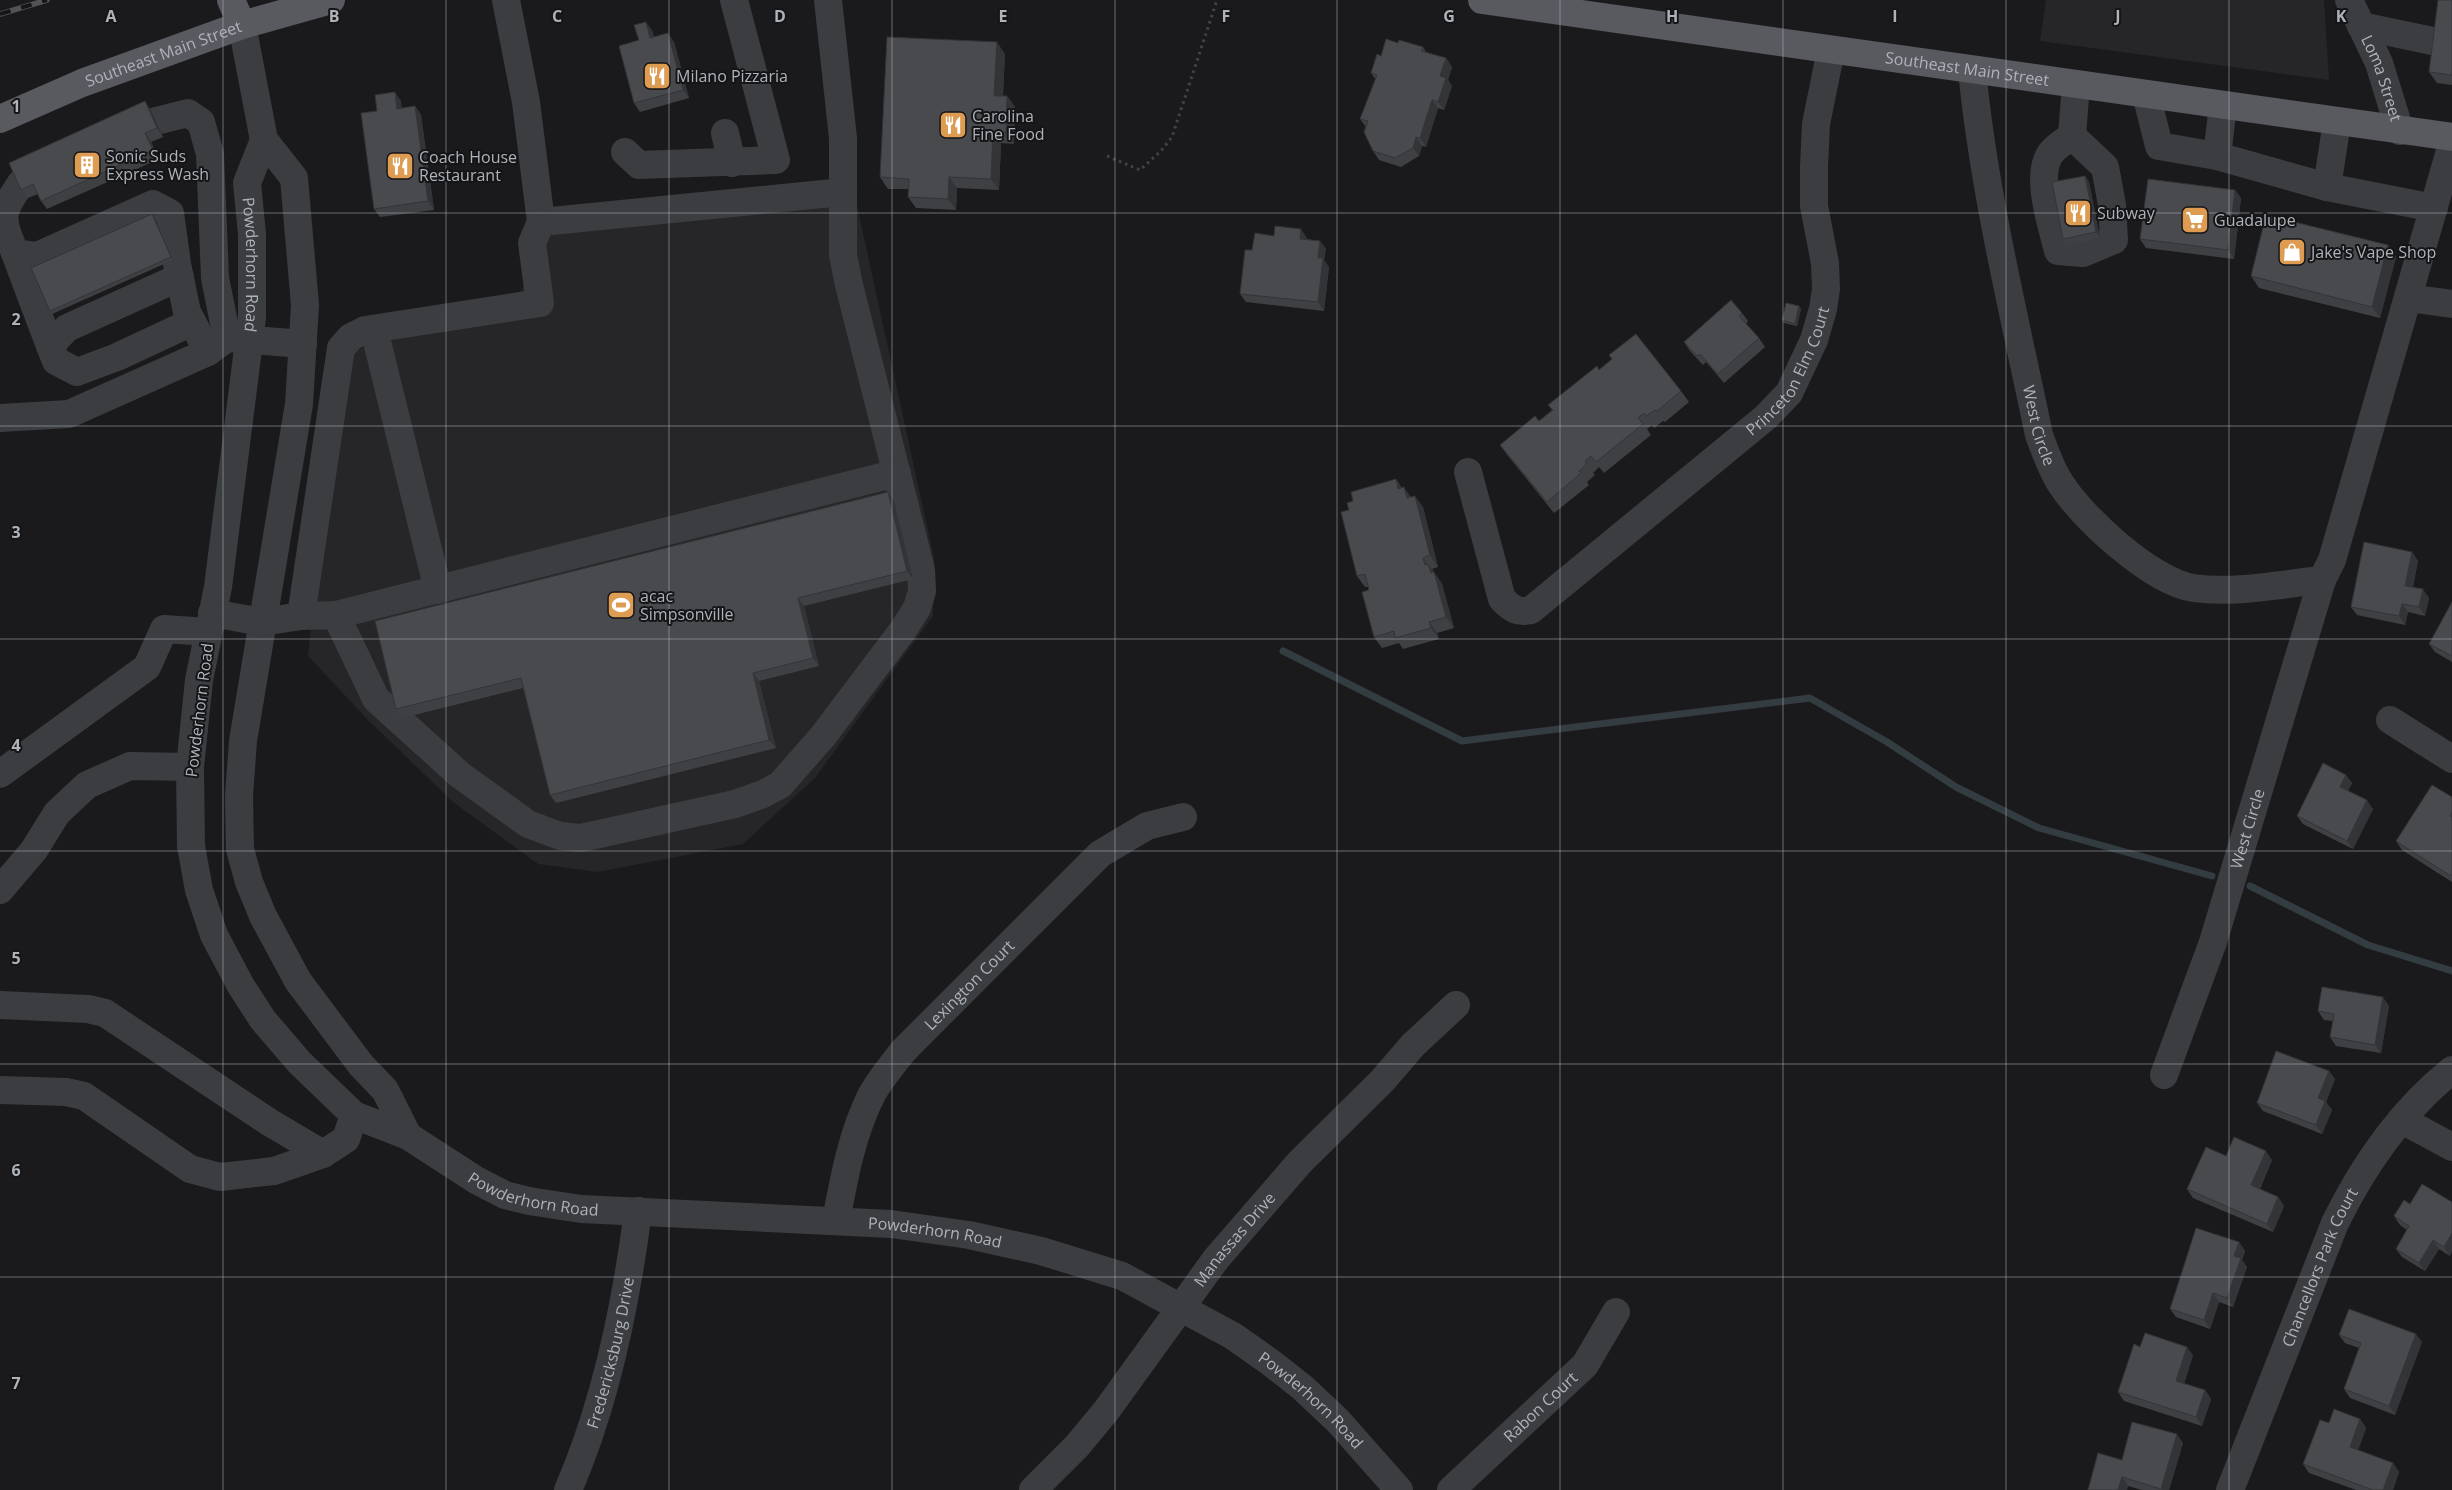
<svg xmlns="http://www.w3.org/2000/svg" width="2452" height="1490" font-family="'Open Sans',sans-serif">
  <style>
    .built { fill: #262629 }
    .lines { fill: none; stroke-linecap: round; stroke-linejoin: round }
    .stream { stroke: #333c40; stroke-width: 7 }
    .path { stroke: #414447; stroke-width: 3; stroke-dasharray: 2.5 4; stroke-linecap: butt }
    .minor { stroke: #3b3d40; stroke-width: 28 }
    .major { stroke: #585a5f; stroke-width: 28 }
    .rail-casing { stroke: #515357; stroke-width: 5.5 }
    .rail { stroke: #151517; stroke-width: 4; stroke-dasharray: 11; stroke-linecap: butt }
    .wall { fill: #3f4043 }
    .shaded-wall { fill: #333437 }
    .building { fill: #494a4e; stroke: #333437 }
    .grid { fill: none; stroke: #aeb3ba; stroke-width: 1; stroke-opacity: 0.55 }
    .labels { text-anchor: middle; stroke-width: 4; stroke-linejoin: round; paint-order: stroke }
    .street-label { font-size: 16px; fill: #aeb3ba; stroke: #151517 }
    .poi-label { font-size: 16px; fill: #aeb3ba; stroke: #151517; text-anchor: start }
    .grid-label { font-size: 16px; text-anchor: middle; font-weight: bold; fill: #aeb3ba; stroke: #151517; stroke-width: 4; stroke-linejoin: round; paint-order: stroke }
  </style>
  <rect width="100%" height="100%" fill="#1a1a1c"/>
  <g class="built">
    <path d="M2046 0H2324L2329 80 2040 41Z"/>
    <path d="M851 178 934 558 933 616 815 778 743 844 598 872 538 864 453 802 368 720 308 656 339 356 521 291 555 221Z"/>
  </g>
  <g class="lines">
    <g class="stream">
      <path d="M1283 651 1462 741 1810 698 1887 742 1956 787 2039 828 2212 876"/>
      <path d="M2250 886 2368 945 2452 971"/>
    </g>
    <path class="path" d="M1107 156 1140 170 1161 151 1172 137 1217 0"/>
    <g class="minor">
      <path d="M506 0 526 102 541 222 843 192V138L828 0"/>
      <path id="s1" d="M2349 0 2379 63 2400 131"/>
      <path d="M242 25 264 140 294 178 305 305 299 404 243 741 239 796 240 849 249 882 263 916 298 981 361 1065 385 1090 408 1136"/>
      <path d="M2361 26 2442 43"/>
      <path id="s2" d="M1972 70C1984 193 2014 314 2039 435 2045 451 2050 466 2059 481 2080 516 2152 582 2193 588 2235 594 2280 584 2322 580L2332 560 2452 144"/>
      <path d="M2146 94 2159 146 2217 156 2327 187 2434 208"/>
      <path d="M156 121 188 113 201 122 210 154 215 278 227 338"/>
      <path d="M725 133 732 163"/>
      <path d="M2072 136 2105 167 2112 205 2114 240 2083 253 2058 251C2052 226 2036 179 2049 156 2053 148 2065 141 2072 136L2076 84"/>
      <path id="s3" d="M264 140 247 183 252 234V317L218 587 199 680 190 767 191 846 199 890 214 935 241 986 263 1020 299 1062 354 1115 408 1136 476 1180 505 1195 529 1201 581 1209 891 1224 969 1235 1041 1251 1122 1276 1233 1336 1270 1362 1303 1388 1338 1421 1399 1490"/>
      <path d="M625 152 639 165 776 160 734 0"/>
      <path d="M2217 156 2223 105"/>
      <path d="M21 183C0 215 0 216 15 253L37 256 153 204 170 213 177 264 187 312 208 352"/>
      <path d="M2327 187 2337 122"/>
      <path d="M15 253 50 346"/>
      <path d="M180 277 67 328 50 346 56 361 77 372 117 357 192 322"/>
      <path d="M2408 298 2452 304"/>
      <path d="M374 329 438 590"/>
      <path d="M0 418 69 414 208 352 227 338 303 344"/>
      <path id="s4" d="M1468 472 1502 599C1512 609 1517 613 1531 610L1766 417 1789 393 1814 340 1823 309 1826 289 1825 263 1814 206V167L1816 124 1831 50"/>
      <path d="M212 613 262 622 301 616 336 615 376 699 460 775 528 824 560 836 581 838 735 804 763 794 780 785 823 736 903 630 917 608 922 591 921 570 849 285 843 255V192"/>
      <path d="M336 615 897 473"/>
      <path d="M301 616 341 348 351 337 365 330 540 303 532 243 541 222"/>
      <path d="M2390 720 2452 759"/>
      <path d="M0 774 147 667 164 629 208 632"/>
      <path d="M0 890 34 850 57 813 87 785 130 766 190 767"/>
      <path d="M0 1005 88 1009 105 1013 269 1122 323 1154"/>
      <path id="s5" d="M2164 1075 2213 942 2322 580"/>
      <path d="M0 1090 66 1092 84 1096 190 1169 220 1177 274 1171 323 1154 346 1139 354 1115"/>
      <path d="M2402 1120 2452 1147"/>
      <path id="s6" d="M836 1221C844 1178 852 1133 872 1094 881 1078 893 1064 904 1050L1100 854 1147 826 1183 817"/>
      <path id="s7" d="M568 1490C606 1403 626 1305 638 1211"/>
      <path id="s8" d="M1033 1490 1077 1446 1106 1411 1216 1259 1300 1162 1382 1081 1413 1045 1456 1005"/>
      <path id="s9" d="M1451 1490 1585 1365 1616 1312"/>
      <path id="s10" d="M2230 1490 2335 1223C2363 1166 2402 1110 2452 1070"/>
    </g>
    <g class="major">
      <path d="M231 0 242 25"/>
      <path id="s11" d="M1482 0 2452 137"/>
      <path id="s12" d="M0 119 82 83 242 25 331 0"/>
    </g>
    <g class="rail-casing">
      <path id="rail" d="M0 14 47 0"/>
    </g>
    <use href="#rail" class="rail"/>
  </g>
  <g class="wall">
    <path d="M2452 0V85L2437 83 2429 72Z"/>
    <path d="M652 30 654 37 674 42 689 98 640 112 634 103 639 40Z"/>
    <path d="M1398 43 1423 47 1426 52 1446 58 1452 67 1448 80 1452 86 1444 110 1438 108 1426 147 1422 146 1419 156 1401 167 1379 160 1373 151 1366 127 1360 119 1376 80 1371 73 1381 56Z"/>
    <path d="M1005 54 1003 96H1007L1015 107 1014 144 1001 143 999 190 957 188 956 210 916 208 908 197 909 189H888L880 177Z"/>
    <path d="M401 101V108L415 106 421 115 434 210 380 217 374 209 377 111Z"/>
    <path d="M151 110 163 137 151 142 159 159 47 209 41 201 38 194 28 198 21 190Z"/>
    <path d="M2085 176 2089 182 2100 238 2067 245 2063 239Z"/>
    <path d="M2235 190 2241 198 2234 259 2146 248 2140 239Z"/>
    <path d="M152 214 154 217 173 260 52 314 50 311Z"/>
    <path d="M1274 236 1307 238V239L1320 241 1326 249 1324 260 1329 267 1324 311 1246 302 1240 294 1252 250Z"/>
    <path d="M2388 245 2396 257 2380 318 2259 288 2251 276Z"/>
    <path d="M1799 306 1801 309 1797 326 1784 323 1782 320Z"/>
    <path d="M1742 313 1748 321 1746 324 1759 338 1765 347 1724 383 1706 362 1703 365 1690 351 1684 342Z"/>
    <path d="M1681 391 1689 402 1665 422 1663 421 1654 428 1652 425 1647 429 1651 435 1604 473 1599 467 1593 473 1595 475 1587 482 1589 485 1554 513 1508 456 1500 445 1539 421 1552 410 1548 405Z"/>
    <path d="M1396 479 1402 488 1411 497 1423 507 1438 567 1432 569 1442 584 1454 628 1437 633 1439 639 1403 649 1399 643 1382 648 1374 637 1368 587H1365L1357 576 1349 510 1353 501Z"/>
    <path d="M894 501 913 579 804 606 819 666 759 681 776 748 556 803 550 795 523 688 402 718 396 709Z"/>
    <path d="M2412 552 2418 561 2413 587 2429 598 2425 616 2408 612 2405 625 2357 615 2351 607Z"/>
    <path d="M2452 602V662L2435 652 2429 644Z"/>
    <path d="M2346 775 2352 783 2348 791 2373 809 2353 849 2303 824 2297 816Z"/>
    <path d="M2452 797V882L2402 850 2396 841Z"/>
    <path d="M2389 1006 2381 1053 2336 1046 2330 1037 2333 1021 2324 1020 2318 1011Z"/>
    <path d="M2329 1071 2335 1079 2326 1102 2332 1110 2322 1134 2263 1111 2257 1103Z"/>
    <path d="M2226 1156 2272 1160 2260 1189 2278 1197 2284 1206 2273 1232 2193 1198 2187 1189Z"/>
    <path d="M2452 1202 2450 1256 2439 1249 2425 1271 2402 1257 2396 1249 2407 1230 2400 1225 2394 1216 2410 1204Z"/>
    <path d="M2239 1242 2245 1251 2242 1260 2247 1267 2233 1307 2219 1302 2210 1329 2176 1317 2170 1309Z"/>
    <path d="M2339 1335 2422 1342 2395 1415 2350 1398 2344 1389 2359 1348 2345 1343Z"/>
    <path d="M2140 1347 2193 1355 2184 1384 2205 1390 2211 1399 2202 1426 2124 1401 2118 1392Z"/>
    <path d="M2360 1419 2366 1428 2358 1450 2393 1463 2399 1472 2393 1490H2356L2309 1473 2303 1464 2329 1423Z"/>
    <path d="M2183 1443 2169 1490H2142L2128 1486 2127 1490H2088L2122 1460Z"/>
  </g>
  <g class="shaded-wall">
    <path d="M646 22 652 30 656 47 650 38Z"/>
    <path d="M668 33 674 42 689 98 683 90Z"/>
    <path d="M997 42 1005 54 1002 107 994 96Z"/>
    <path d="M1446 58 1452 67 1448 80 1452 86 1444 110 1438 102 1440 76Z"/>
    <path d="M395 92 401 101 403 117 397 109Z"/>
    <path d="M1007 96 1015 107 1014 144 1006 133Z"/>
    <path d="M1432 100 1438 108 1426 147 1420 138Z"/>
    <path d="M145 101 151 110 163 137 157 128Z"/>
    <path d="M415 106 421 115 434 210 428 201Z"/>
    <path d="M993 132 1001 143 999 190 991 179Z"/>
    <path d="M145 133 151 142 159 159 153 150Z"/>
    <path d="M1416 137 1422 146 1419 156 1413 148Z"/>
    <path d="M2085 176 2089 182 2100 238 2096 232Z"/>
    <path d="M949 177 957 188 956 210 948 199Z"/>
    <path d="M2235 190 2241 198 2234 259 2228 250Z"/>
    <path d="M152 214 154 217 173 260 171 257Z"/>
    <path d="M1301 229 1307 238 1306 247 1300 239Z"/>
    <path d="M1320 241 1326 249 1324 260 1329 267 1324 311 1318 302V258Z"/>
    <path d="M2388 245 2396 257 2380 318 2372 307Z"/>
    <path d="M1799 306 1801 309 1797 326 1795 324Z"/>
    <path d="M1396 479 1404 491 1398 489Z"/>
    <path d="M1404 487 1412 499 1407 498Z"/>
    <path d="M888 492 894 501 913 579 907 571Z"/>
    <path d="M1415 496 1423 507 1438 567 1430 555Z"/>
    <path d="M2412 552 2418 561 2411 594 2405 586Z"/>
    <path d="M1423 558 1429 567 1428 564 1442 584 1454 628 1446 617 1425 565Z"/>
    <path d="M2423 589 2429 598 2425 616 2419 607Z"/>
    <path d="M798 598 804 606 819 666 813 658Z"/>
    <path d="M2402 604 2408 612 2405 625 2399 616Z"/>
    <path d="M1429 622 1437 633 1439 639 1431 628Z"/>
    <path d="M753 673 759 681 776 748 769 740Z"/>
    <path d="M2346 775 2352 783 2346 795 2340 787Z"/>
    <path d="M2367 800 2373 809 2353 849 2347 841Z"/>
    <path d="M2383 997 2389 1006 2381 1053 2375 1045Z"/>
    <path d="M2329 1071 2335 1079 2326 1102 2332 1110 2322 1134 2316 1125 2318 1098Z"/>
    <path d="M2266 1151 2272 1160 2257 1194 2251 1185Z"/>
    <path d="M2278 1197 2284 1206 2273 1232 2267 1224Z"/>
    <path d="M2452 1233V1252L2450 1256 2444 1247Z"/>
    <path d="M2433 1240 2439 1249 2425 1271 2419 1263Z"/>
    <path d="M2239 1242 2245 1251 2242 1260 2247 1267 2233 1307 2227 1298 2234 1256Z"/>
    <path d="M2213 1293 2219 1302 2210 1329 2204 1320Z"/>
    <path d="M2416 1334 2422 1342 2395 1415 2389 1406Z"/>
    <path d="M2187 1347 2193 1355 2182 1390 2176 1381Z"/>
    <path d="M2205 1390 2211 1399 2202 1426 2196 1417Z"/>
    <path d="M2360 1419 2366 1428 2356 1456 2350 1447Z"/>
    <path d="M2177 1434 2183 1443 2169 1490H2162L2161 1489Z"/>
    <path d="M2393 1463 2399 1472 2393 1490H2383Z"/>
    <path d="M2122 1477 2128 1486 2127 1490H2118Z"/>
  </g>
  <g class="building">
    <path d="M2438 0H2452V75L2429 72Z"/>
    <path d="M646 22 650 38 668 33 683 90 634 103 619 46 639 40 634 25Z"/>
    <path d="M887 37 997 42 994 96H1007L1006 133 993 132 991 179 949 177 948 199 908 197 909 179 880 177Z"/>
    <path d="M1386 39 1398 43 1399 40 1423 47 1421 51 1446 58 1440 76 1446 78 1438 102 1432 100 1420 138 1416 137 1413 148 1395 158 1373 151 1364 132 1368 121 1360 119 1377 75 1371 73 1377 54 1381 56Z"/>
    <path d="M395 92 397 109 415 106 428 201 374 209 361 113 377 111 375 95Z"/>
    <path d="M145 101 157 128 145 133 153 150 41 201 33 184 21 190 9 163Z"/>
    <path d="M2085 176 2096 232 2063 239 2052 182Z"/>
    <path d="M2148 179 2235 190 2228 250 2140 239Z"/>
    <path d="M152 214 171 257 50 311 31 268Z"/>
    <path d="M2266 215 2388 245 2372 307 2251 276Z"/>
    <path d="M1275 226 1301 229 1300 239 1320 241 1318 258H1323L1318 302 1240 294 1245 250H1252L1255 233 1274 236Z"/>
    <path d="M1731 300 1742 313 1739 316 1759 338 1718 374 1700 354 1697 356 1684 342Z"/>
    <path d="M1786 303 1799 306 1795 324 1782 320Z"/>
    <path d="M1636 334 1681 391 1657 411 1655 410 1646 416 1644 413 1638 418 1643 424 1596 462 1591 456 1585 461 1587 464 1579 471 1581 473 1547 502 1500 445 1535 416 1539 421 1553 410 1548 405 1597 366 1599 370 1612 359 1609 355Z"/>
    <path d="M1396 479 1398 489 1404 487 1407 498 1415 496 1430 555 1423 558 1425 565 1428 564 1431 573 1434 572 1446 617 1429 622 1431 628 1395 638 1394 631 1374 637 1362 592 1369 590 1365 574 1357 576 1341 512 1349 510 1347 503 1353 501 1351 492Z"/>
    <path d="M888 492 907 571 798 598 813 658 753 673 769 740 550 795 521 678 396 709 375 621Z"/>
    <path d="M2364 542 2412 552 2405 586 2423 589 2419 607 2402 604 2399 616 2351 607Z"/>
    <path d="M2452 602V656L2429 644Z"/>
    <path d="M2323 763 2346 775 2340 787 2367 800 2347 841 2297 816Z"/>
    <path d="M2432 785 2452 797V813L2450 816 2452 817V874L2451 876 2396 841Z"/>
    <path d="M2322 987 2383 997 2375 1045 2330 1037 2334 1014 2318 1011Z"/>
    <path d="M2276 1051 2329 1071 2318 1098 2325 1101 2316 1125 2257 1103Z"/>
    <path d="M2234 1137 2266 1151 2251 1185 2278 1197 2267 1224 2187 1189 2206 1147 2226 1156Z"/>
    <path d="M2422 1184 2452 1202V1233L2444 1247 2433 1240 2419 1263 2396 1249 2409 1226 2394 1216 2404 1200 2410 1204Z"/>
    <path d="M2196 1228 2239 1242 2234 1256 2241 1258 2227 1298 2213 1293 2204 1320 2170 1309Z"/>
    <path d="M2349 1309 2416 1334 2389 1406 2344 1389 2361 1343 2339 1335Z"/>
    <path d="M2145 1333 2187 1347 2176 1381 2205 1390 2196 1417 2118 1392 2134 1344 2140 1347Z"/>
    <path d="M2334 1409 2360 1419 2350 1447 2393 1463 2383 1490H2373L2303 1464 2320 1420 2329 1423Z"/>
    <path d="M2132 1422 2177 1434 2161 1489 2122 1477 2118 1490H2088L2098 1453 2122 1460Z"/>
  </g>
  <path class="grid" d="M223 0V1490M446 0V1490M669 0V1490M892 0V1490M1115 0V1490M1337 0V1490M1560 0V1490M1783 0V1490M2006 0V1490M2229 0V1490M0 213H2452M0 426H2452M0 639H2452M0 851H2452M0 1064H2452M0 1277H2452"/>
  <defs>
    <g id="restaurant-square" transform="scale(1.4375)"><rect x="-9" y="-9" width="18" height="18" rx="4" fill="#dd9c51" stroke="#151517"/><path d="M-5-6h1v4h1v-4h1v4h1v-4h1v5L-1.5 .5V6h-2V.5L-5-1ZM5-6V6H3V1.5H1.5Q1.5-4 5-6Z" fill="#fff"/></g>
    <g id="building-square" transform="scale(1.4375)"><rect x="-9" y="-9" width="18" height="18" rx="4" fill="#dd9c51" stroke="#151517"/><path d="M-4-6H4V6H1V3H-1V6H-4ZM-2.5-4.3h1.7v1.8h-1.7ZM.8-4.3h1.7v1.8H.8ZM-2.5-1h1.7V.8h-1.7ZM.8-1h1.7V.8H.8Z" fill="#fff"/></g>
    <g id="supermarket-square" transform="scale(1.4375)"><rect x="-9" y="-9" width="18" height="18" rx="4" fill="#dd9c51" stroke="#151517"/><path d="M-6-5.5h2.5l.6 2H6L4.5 2H-2.5L-4.4-4H-6ZM-1.5 3.2a1.3 1.3 0 1 0 .1 0ZM3 3.2a1.3 1.3 0 1 0 .1 0Z" fill="#fff"/></g>
    <g id="shop-square" transform="scale(1.4375)"><rect x="-9" y="-9" width="18" height="18" rx="4" fill="#dd9c51" stroke="#151517"/><path d="M-5-2.5h2.3a2.7 3.5 0 0 1 5.4 0H5L5.5 6h-11ZM-1.5-2.5h3a1.5 2.3 0 0 0-3 0Z" fill="#fff"/></g>
    <g id="stadium-square" transform="scale(1.4375)"><rect x="-9" y="-9" width="18" height="18" rx="4" fill="#dd9c51" stroke="#151517"/><path d="M0-5a6.5 5 0 1 0 0 10a6.5 5 0 1 0 0-10ZM-3.5-1.8h7v3.6h-7Z" fill="#fff"/></g>
  </defs>
  <g fill-rule="evenodd">
    <use href="#restaurant-square" x="657" y="76"/>
    <use href="#restaurant-square" x="953" y="125"/>
    <use href="#building-square" x="87" y="165"/>
    <use href="#restaurant-square" x="400" y="166"/>
    <use href="#restaurant-square" x="2078" y="213"/>
    <use href="#supermarket-square" x="2195" y="220"/>
    <use href="#shop-square" x="2292" y="252"/>
    <use href="#stadium-square" x="621" y="605"/>
  </g>
  <g class="labels">
    <g class="street-label">
      <text dy="6" stroke="none"><textPath href="#s12" startOffset="176">Southeast Main Street</textPath></text>
      <text dy="6" stroke="none"><textPath href="#s11" startOffset="490">Southeast Main Street</textPath></text>
      <text dy="6" stroke="none"><textPath href="#s1" startOffset="85">Loma Street</textPath></text>
      <text dy="6" stroke="none"><textPath href="#s3" startOffset="128">Powderhorn Road</textPath></text>
      <text dy="6" stroke="none"><textPath href="#s4" startOffset="520">Princeton Elm Court</textPath></text>
      <text dy="6" stroke="none"><textPath href="#s2" startOffset="362">West Circle</textPath></text>
      <text transform="translate(199 710) rotate(-83)" y="6">Powderhorn Road</text>
      <text dy="6" stroke="none"><textPath href="#s5" startOffset="260">West Circle</textPath></text>
      <text dy="6" stroke="none"><textPath href="#s6" startOffset="279">Lexington Court</textPath></text>
      <text dy="6" stroke="none"><textPath href="#s3" startOffset="1235">Powderhorn Road</textPath></text>
      <text dy="6" stroke="none"><textPath href="#s3" startOffset="1640">Powderhorn Road</textPath></text>
      <text dy="6" stroke="none"><textPath href="#s8" startOffset="322">Manassas Drive</textPath></text>
      <text dy="6" stroke="none"><textPath href="#s10" startOffset="240">Chancellors Park Court</textPath></text>
      <text dy="6" stroke="none"><textPath href="#s7" startOffset="144">Fredericksburg Drive</textPath></text>
      <text dy="6" stroke="none"><textPath href="#s3" startOffset="2060">Powderhorn Road</textPath></text>
      <text dy="6" stroke="none"><textPath href="#s9" startOffset="122">Rabon Court</textPath></text>
    </g>
    <g class="poi-label">
      <text x="676" y="82">Milano Pizzaria</text>
      <text x="972" y="122">Carolina<tspan x="972" dy="18">Fine Food</tspan></text>
      <text x="106" y="162">Sonic Suds<tspan x="106" dy="18">Express Wash</tspan></text>
      <text x="419" y="163">Coach House<tspan x="419" dy="18">Restaurant</tspan></text>
      <text x="2097" y="219">Subway</text>
      <text x="2214" y="226">Guadalupe</text>
      <text x="2311" y="258">Jake's Vape Shop</text>
      <text x="640" y="602">acac<tspan x="640" dy="18">Simpsonville</tspan></text>
    </g>
  </g>
  <g class="grid-label">
    <text x="111" y="22">A</text>
    <text x="334" y="22">B</text>
    <text x="557" y="22">C</text>
    <text x="780" y="22">D</text>
    <text x="1003" y="22">E</text>
    <text x="1226" y="22">F</text>
    <text x="1449" y="22">G</text>
    <text x="1672" y="22">H</text>
    <text x="1895" y="22">I</text>
    <text x="2118" y="22">J</text>
    <text x="2341" y="22">K</text>
    <text x="16" y="112">1</text>
    <text x="16" y="325">2</text>
    <text x="16" y="538">3</text>
    <text x="16" y="751">4</text>
    <text x="16" y="964">5</text>
    <text x="16" y="1176">6</text>
    <text x="16" y="1389">7</text>
  </g>
</svg>
